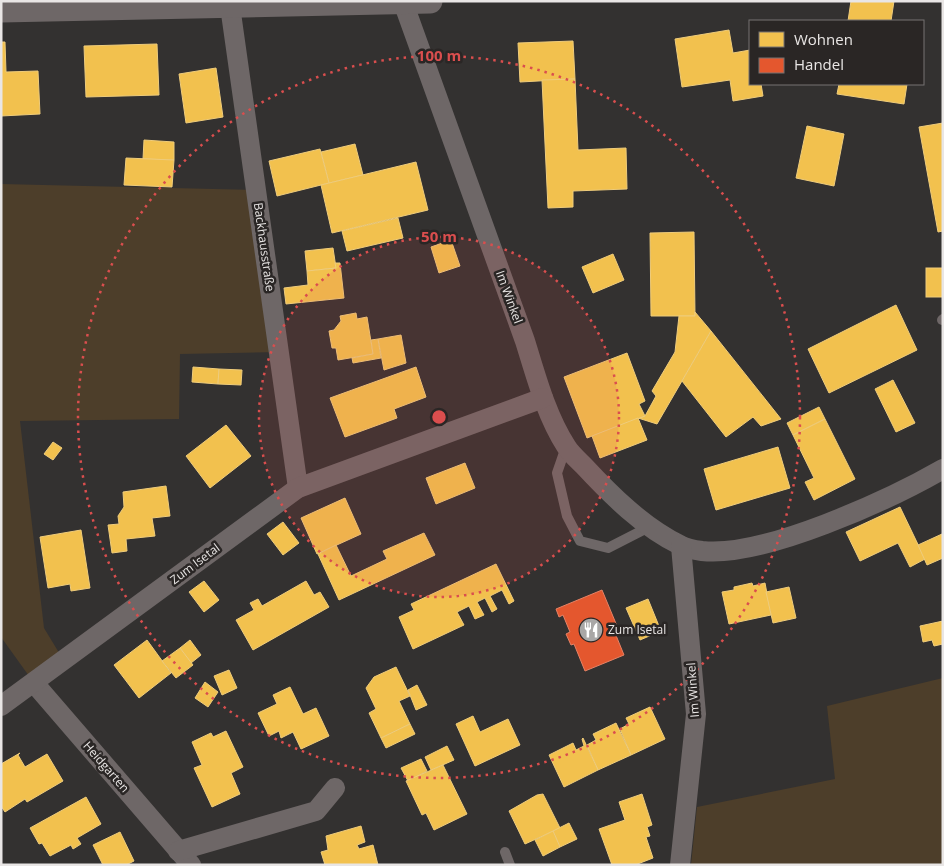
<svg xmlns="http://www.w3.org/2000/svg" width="944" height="866" font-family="'Open Sans',sans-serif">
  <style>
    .grass { fill: #4d3e2a }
    .homes { fill: #f2c14e; stroke: #efcc7b }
    .shops { fill: #e4572e; stroke: #e68265 }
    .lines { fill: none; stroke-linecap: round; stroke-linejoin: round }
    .service { stroke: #6e6767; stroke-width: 10 }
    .minor { stroke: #6e6767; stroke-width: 20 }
    .tertiary { stroke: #6e6767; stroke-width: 25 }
    .ring { fill: none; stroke: #da4e4e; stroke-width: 2.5; stroke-dasharray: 2.5 5 }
    .labels { text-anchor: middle; stroke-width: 5; stroke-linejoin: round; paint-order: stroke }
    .street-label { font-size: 12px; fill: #e9e6e5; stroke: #2a2625 }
    .poi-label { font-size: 12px; fill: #e9e6e5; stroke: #2a2625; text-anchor: start }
    .centre { fill: #da4e4e; stroke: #2a2625; stroke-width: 2.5 }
    .ring-label { font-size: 15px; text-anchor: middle; font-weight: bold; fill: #da4e4e; stroke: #2a2625; stroke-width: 5; stroke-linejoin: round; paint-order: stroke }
  </style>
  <rect width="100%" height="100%" fill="#333130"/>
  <g class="grass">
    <path d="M1 184 256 190 278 352 180 354 179 419 20 421 44 628 64 661 34 683 1 637Z"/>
    <path d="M943 678V865H691L697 807 835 779 827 706Z"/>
  </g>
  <g class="homes">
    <path d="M851 1H894L891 21H848Z"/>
    <path d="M729 30 733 53 750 50V84H761L763 96 733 101 730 80 682 87 675 39Z"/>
    <path d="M573 41 575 79 520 82 518 43Z"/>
    <path d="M1 42H5L6 72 38 71 40 114 1 116Z"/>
    <path d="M157 44 159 95 86 97 84 46Z"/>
    <path d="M216 68 223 117 186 123 179 74Z"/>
    <path d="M575 79 578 150 626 148 627 189 573 191V207L548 208 542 80Z"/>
    <path d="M839 84H907L904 104 837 94Z"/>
    <path d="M943 123V231L938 232 919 127Z"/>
    <path d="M807 126 844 134 834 186 796 178Z"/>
    <path d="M144 140 174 142V160L143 159Z"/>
    <path d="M355 144 363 175 329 183 321 152Z"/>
    <path d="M320 149 329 183 277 196 269 161Z"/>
    <path d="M126 158 174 160 172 187 124 185Z"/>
    <path d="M416 162 428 210 332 233 321 185Z"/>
    <path d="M398 218 403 238 347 251 342 231Z"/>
    <path d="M694 232 695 316H651L650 233Z"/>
    <path d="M451 240 460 266 439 273 431 247Z"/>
    <path d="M333 248 336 268 307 271 305 251Z"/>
    <path d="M613 254 624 280 593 293 582 267Z"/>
    <path d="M335 263H340L344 298 286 304 284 288 308 285 307 271 336 268Z"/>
    <rect x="926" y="268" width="17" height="29"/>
    <path d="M896 305 917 350 829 393 808 349Z"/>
    <path d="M695 312 711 331 657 424 638 418 645 416 656 396 652 391 675 352 679 316H695Z"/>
    <path d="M356 313 357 319 367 317 373 354 338 360 336 348H332L329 331 334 330 341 321 340 316Z"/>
    <path d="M711 331 781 419 761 426 753 417 726 437 682 381Z"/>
    <path d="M401 335 406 363 384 370 378 339Z"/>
    <path d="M378 339 381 358 353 363 352 358 373 354 371 340Z"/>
    <path d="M627 353 645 401 639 404 645 416 587 438 564 377Z"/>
    <path d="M193 367 219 369 218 384 192 382Z"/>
    <path d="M416 367 426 397 394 409 397 418 345 437 330 398Z"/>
    <path d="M219 369 242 370 241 385 218 384Z"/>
    <path d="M893 380 915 423 896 432 875 389Z"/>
    <path d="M819 407 825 419 793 435 787 423Z"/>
    <path d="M638 418 647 440 600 458 592 436Z"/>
    <path d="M825 419 855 479 814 500 805 482 814 478 793 435Z"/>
    <path d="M226 425 251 456 210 488 186 456Z"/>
    <path d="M53 442 62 448 53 460 44 454Z"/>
    <path d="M778 447 790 488 716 510 704 469Z"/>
    <path d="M465 463 475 488 436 504 426 478Z"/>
    <path d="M166 486 170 516 152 518 155 536 126 539 127 551 112 553 108 525 119 524 118 516 124 507 123 492Z"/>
    <path d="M345 498 361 534 317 554 301 518Z"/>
    <path d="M900 507 925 559 910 567 898 543 860 561 846 532Z"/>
    <path d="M283 522 299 543 283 555 267 534Z"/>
    <path d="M81 530 90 588 71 591 70 584 48 588 40 537Z"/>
    <path d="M424 533 435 555 339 600 318 554 336 545 351 576 387 559 383 551Z"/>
    <path d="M942 534 943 558 927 565 918 545Z"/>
    <path d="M496 564 514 601 509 604 502 590 490 596 497 609 492 612 485 598 477 602 484 615 475 619 469 606 457 612 464 625 413 649 399 617 414 610 411 604Z"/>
    <path d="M204 581 219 600 204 612 189 592Z"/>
    <path d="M306 581 314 595 320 592 329 607 253 650 236 620 254 610 250 603 258 599 262 606Z"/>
    <path d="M752 583 753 586 765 583 771 615 729 624 722 592 734 590V587Z"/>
    <path d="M789 587 796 618 773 623 766 592Z"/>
    <path d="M648 599 661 631 640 640 626 608Z"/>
    <path d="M943 621V644L934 646 932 640 923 642 920 626Z"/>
    <path d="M147 640 171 673 139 698 114 665Z"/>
    <path d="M190 640 201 655 191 663 180 648Z"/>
    <path d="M180 648 193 665 176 678 162 661Z"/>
    <path d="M396 667 410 696 399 701 410 724 381 738 369 713 376 709 366 688 374 677Z"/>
    <path d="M229 670 237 688 222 695 214 676Z"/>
    <path d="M205 682 218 692 208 707 195 698Z"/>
    <path d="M417 685 427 705 416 710 408 690Z"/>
    <path d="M290 687 303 714 316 708 329 736 301 749 293 732 281 738 279 731 269 736 258 713 277 704 273 695Z"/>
    <path d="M650 707 665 739 631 755 620 729 629 724 626 718Z"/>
    <path d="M473 716 480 732 508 719 520 745 475 766 456 724Z"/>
    <path d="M616 723 631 755 598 770 587 745 596 740 593 734Z"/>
    <path d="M410 724 415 734 386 748 381 738Z"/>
    <path d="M226 731 243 767 231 773 240 794 212 807 194 768 202 765 192 742 211 733 213 737Z"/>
    <path d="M583 738 598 770 564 787 549 755 573 743 576 750 584 746 582 739Z"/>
    <path d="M447 746 454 760 431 770 425 757Z"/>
    <path d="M20 753 18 755 25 767 47 754 63 781 27 802 25 799 5 812 1 806V764Z"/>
    <path d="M421 759 427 771 408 781 401 768Z"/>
    <path d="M443 765 467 814 434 830 426 813 422 815 406 781Z"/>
    <path d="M543 794 560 828 525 844 509 811 537 795Z"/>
    <path d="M642 794 652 825 647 827 650 836 646 837 653 858 635 865H612L599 829 625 820 619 802Z"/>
    <path d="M86 797 101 824 77 838 81 844 73 849 71 845 50 856 42 843 39 844 30 828Z"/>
    <path d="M569 823 577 839 560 847 553 831Z"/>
    <path d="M361 826 365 842 357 845 359 849 373 845 378 865H325L321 852 328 850 326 836Z"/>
    <path d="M553 831 560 847 543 856 535 840Z"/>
    <path d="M120 832 134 861 126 865H103L93 845Z"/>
  </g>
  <path class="shops" d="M602 590 617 626 613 628 624 655 585 671 574 644 571 645 566 634 570 632 563 615 559 617 556 609Z"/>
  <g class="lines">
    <g class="service">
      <path d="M942 320 943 319"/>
      <path d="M566 447 557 473 567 516 580 541 608 548 651 526"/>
      <path d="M505 852 510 865"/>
    </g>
    <g class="minor">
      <path d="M403 2 525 341C536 376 546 415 566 446 570 453 578 460 584 466 611 495 643 527 680 545 685 548 695 550 702 551 763 558 889 500 943 469"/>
      <path d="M230 6 298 488"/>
      <path d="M34 683 191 865"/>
      <path d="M1 706 298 488 543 398"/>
      <path d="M178 851 316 811 335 788"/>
      <path d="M680 865 696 714 681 546"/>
    </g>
    <path class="tertiary" d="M1 10 430 1"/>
  </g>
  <circle cx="439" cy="417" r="180" fill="#da4e4e" fill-opacity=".12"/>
  <g class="ring">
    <circle cx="439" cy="417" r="180"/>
    <circle cx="439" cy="417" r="361"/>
  </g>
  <defs>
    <g id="restaurant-disc" transform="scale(1.25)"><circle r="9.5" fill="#a9a7a6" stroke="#2a2625"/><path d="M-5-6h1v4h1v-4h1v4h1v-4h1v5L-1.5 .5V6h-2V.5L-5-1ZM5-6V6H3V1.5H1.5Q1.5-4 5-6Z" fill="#fff"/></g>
  </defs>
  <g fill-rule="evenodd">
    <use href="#restaurant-disc" x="591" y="630"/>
  </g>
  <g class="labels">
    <g class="street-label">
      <text transform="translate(264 247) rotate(82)" y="4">Backhausstraße</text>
      <text transform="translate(509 297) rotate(70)" y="4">Im Winkel</text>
      <text transform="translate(195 564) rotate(-37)" y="4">Zum Isetal</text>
      <text transform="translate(693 690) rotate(-94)" y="4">Im Winkel</text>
      <text transform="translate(106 767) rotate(49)" y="4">Heidgarten</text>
    </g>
    <g class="poi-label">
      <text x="608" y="634">Zum Isetal</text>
    </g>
  </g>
  <circle cx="439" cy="417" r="8" class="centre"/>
  <g class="ring-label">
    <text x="439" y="61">100 m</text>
    <text x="439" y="242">50 m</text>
  </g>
  <rect width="944" height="866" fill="none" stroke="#e9e6e5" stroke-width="5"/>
  <rect x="749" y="20" width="175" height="65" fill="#2a2625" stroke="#767372"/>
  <rect x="759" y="32" width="25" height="15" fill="#f2c14e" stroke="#767372"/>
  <text x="794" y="45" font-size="15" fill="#e9e6e5">Wohnen</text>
  <rect x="759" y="58" width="25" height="15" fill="#e4572e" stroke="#767372"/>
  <text x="794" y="70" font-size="15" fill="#e9e6e5">Handel</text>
</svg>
